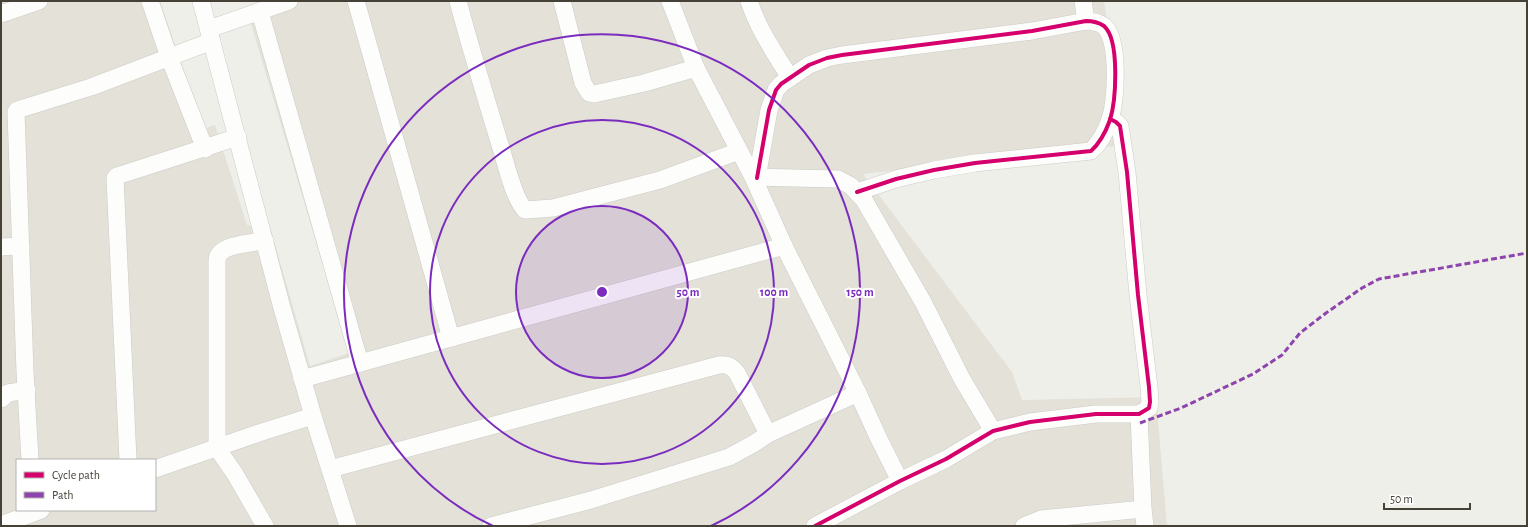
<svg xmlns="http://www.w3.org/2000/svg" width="1528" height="527" font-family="'Alegreya Sans',sans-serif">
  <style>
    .residential { fill: #e3e1d8; fill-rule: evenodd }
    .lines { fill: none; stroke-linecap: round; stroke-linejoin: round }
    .minor-casing { stroke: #cccbc6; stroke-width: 18 }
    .minor { stroke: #fdfdfc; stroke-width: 17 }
    .quiet { stroke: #8e44ad; stroke-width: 3; stroke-dasharray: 6 3; stroke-linecap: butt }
    .cycleway-casing { stroke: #fff; stroke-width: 6 }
    .cycleway { stroke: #d6006c; stroke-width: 4 }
    .ring { fill: none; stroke: #7b2cbf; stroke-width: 2 }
    .centre { fill: #7b2cbf; stroke: #fff; stroke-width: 2 }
    .ring-label { font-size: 12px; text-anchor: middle; font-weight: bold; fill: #7b2cbf; stroke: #fff; stroke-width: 4; stroke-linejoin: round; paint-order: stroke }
  </style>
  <rect width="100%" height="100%" fill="#efefea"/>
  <path class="residential" d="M1 1H160L204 129 215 125 247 225 271 230 310 366 349 353 246 7 264 1H1104L1125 145 863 174 1012 372 1022 400 1156 397 1167 526H1ZM17 460H155V510H17Z"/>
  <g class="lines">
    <g class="minor-casing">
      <g id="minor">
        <path d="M150 1 169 57 205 149"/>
        <path d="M201 1 282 308 313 416 348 526"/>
        <path d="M356 1 451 338"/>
        <path d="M458 1C471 50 486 99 501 148 506 164 514 199 525 210L553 208 660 180 739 151"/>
        <path d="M562 1 583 83 589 93 594 94 644 83 696 68"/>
        <path d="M670 1 696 68 753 177 784 246 858 393 878 437 900 481"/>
        <path d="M749 1C758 29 775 53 790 78"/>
        <path d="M1083 1 1086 21"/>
        <path d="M260 12 360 363"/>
        <path d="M1 14 39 1"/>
        <path d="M209 29 289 1"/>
        <path d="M753 177 838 179 851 186 864 200 923 302 962 379 993 431"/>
        <path d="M757 178 769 110 776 90 781 84 809 65 827 58 842 55 1032 31 1086 21C1093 21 1098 22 1104 26 1120 40 1116 100 1110 120 1106 131 1100 143 1091 151L975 163 934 170 896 179 857 192"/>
        <path d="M1 247 21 246"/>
        <path d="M302 379 784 246"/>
        <path d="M1 399 8 393 27 390"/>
        <path d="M1139 414 1143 509 1145 526"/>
        <path d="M30 460 25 372 16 112 17 110 91 87 212 41"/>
        <path d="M128 460 115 178 117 176 238 137"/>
        <path d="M155 469 265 431 313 416"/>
        <path d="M330 469 719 365C728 364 731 366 737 373L768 434"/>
        <path d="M1 525 41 510"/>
        <path d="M265 526 235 474 217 448V261C217 244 252 243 265 241"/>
        <path d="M491 526 591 500 729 457 753 444 768 434 858 393"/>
        <path d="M815 526 900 481 946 459 993 431 1030 422 1096 414H1139L1149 408 1150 402 1149 387 1138 295 1127 172 1120 126 1116 122 1110 119"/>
        <path d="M1024 526 1041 519 1143 509"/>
      </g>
    </g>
    <use href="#minor" class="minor"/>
    <path class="quiet" d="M1140 423 1181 408 1253 374 1282 355 1300 333 1326 313 1362 288 1379 279 1527 253"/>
    <g class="cycleway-casing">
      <g id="cycleway">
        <path d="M757 178 769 110 776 90 781 84 809 65 827 58 842 55 1032 31 1086 21C1093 21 1098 22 1104 26 1120 40 1116 100 1110 120 1106 131 1100 143 1091 151L975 163 934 170 896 179 857 192"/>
        <path d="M815 526 900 481 946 459 993 431 1030 422 1096 414H1139L1149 408 1150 402 1149 387 1138 295 1127 172 1120 126 1116 122 1110 119"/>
      </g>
    </g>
    <use href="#cycleway" class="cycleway"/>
  </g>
  <circle cx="602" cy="292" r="86" fill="#7b2cbf" fill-opacity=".12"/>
  <g class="ring">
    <circle cx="602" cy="292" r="86"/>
    <circle cx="602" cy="292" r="172"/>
    <path d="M493 526A258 258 0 1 1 711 526"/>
  </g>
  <circle cx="602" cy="292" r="6" class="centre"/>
  <g class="ring-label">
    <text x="688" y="296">50 m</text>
    <text x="774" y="296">100 m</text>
    <text x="860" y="296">150 m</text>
  </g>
  <rect width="1528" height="527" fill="none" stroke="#454137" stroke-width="4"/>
  <rect x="16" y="459" width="140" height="52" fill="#ffffff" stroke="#b5b3af"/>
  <rect x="24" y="472" width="20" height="6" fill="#d6006c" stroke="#b5b3af"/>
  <text x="52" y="479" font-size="12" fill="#454137">Cycle path</text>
  <rect x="24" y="492" width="20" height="6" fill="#8e44ad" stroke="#b5b3af"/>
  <text x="52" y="499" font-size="12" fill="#454137">Path</text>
  <path d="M1384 503v6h86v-6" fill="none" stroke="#454137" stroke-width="2"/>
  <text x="1390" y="503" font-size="12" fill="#454137" stroke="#ffffff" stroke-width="3" paint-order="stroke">50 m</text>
</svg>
